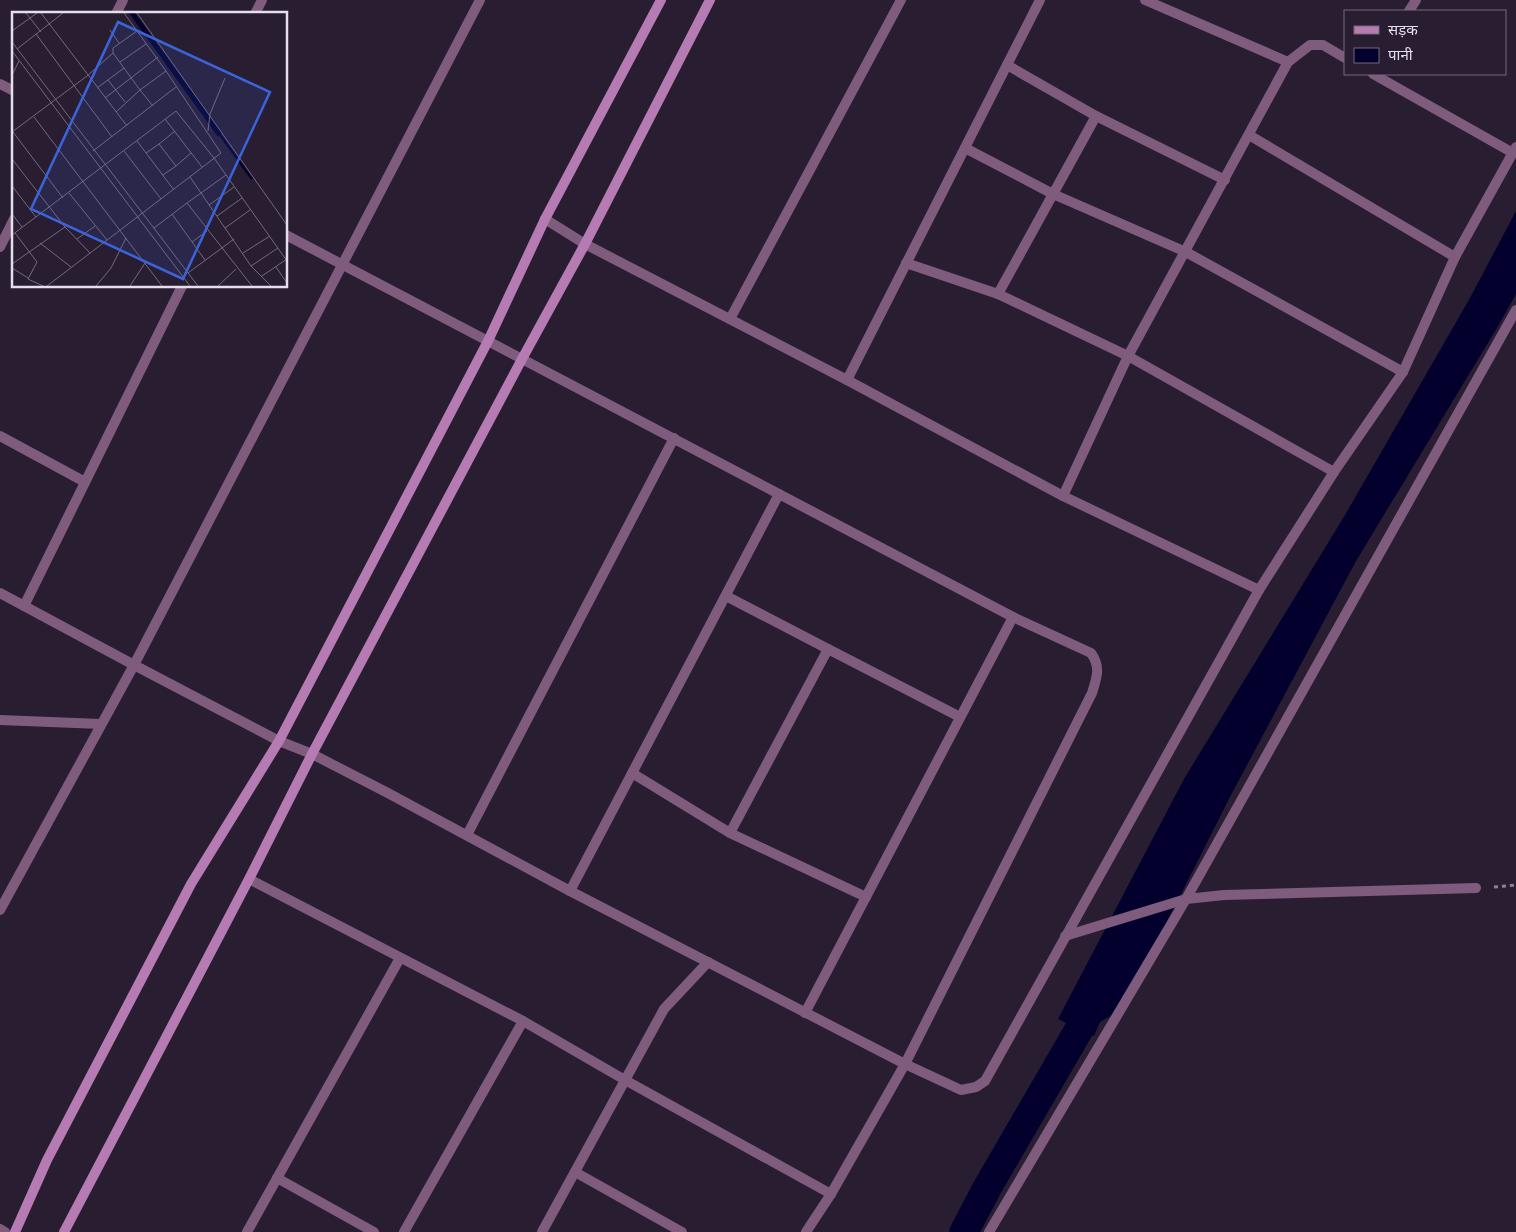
<svg xmlns="http://www.w3.org/2000/svg" width="1516" height="1232" font-family="Figtree,'Noto Sans Devanagari',sans-serif">
  <style>
    .water { fill: #03002e }
    .lines { fill: none; stroke-linecap: round; stroke-linejoin: round }
    .canal { stroke: #03002e; stroke-width: 29 }
    .path { stroke: #8b8192; stroke-width: 3; stroke-dasharray: 4 4; stroke-linecap: butt }
    .street { stroke: #7f5c7e; stroke-width: 10 }
    .secondary { stroke: #b57bb2; stroke-width: 10 }
    .inset-river { fill: none; stroke: #03002e; stroke-width: 2.5 }
    .inset-road { fill: none; stroke: #746a7c; stroke-width: 1 }
    .view { fill: #3b64db; fill-opacity: 0.15; stroke: #3b64db; stroke-width: 2.5 }
    .inset-edge { fill: none; stroke: #e6deec; stroke-width: 2.5 }
  </style>
  <rect width="100%" height="100%" fill="#281d31"/>
  <path class="water" d="M1516 211V294L1497 328 1356 561 1231 795 1123 1009 1100 1022 1094 1036 1058 1019 1184 779 1345 515 1470 298Z"/>
  <g class="lines">
    <path class="canal" d="M964 1232 987 1188 1099 995"/>
    <path class="path" d="M1494 887 1516 885"/>
    <g class="street">
      <path d="M1145 0 1288 62"/>
      <path d="M1409 11 1416 0"/>
      <path d="M116 14 123 0"/>
      <path d="M255 14 262 0"/>
      <path d="M1007 65 1096 116 1225 180"/>
      <path d="M1373 74 1513 153"/>
      <path d="M0 84 14 91"/>
      <path d="M1249 135 1455 257"/>
      <path d="M965 148 1053 194 1186 252 1403 372"/>
      <path d="M545 219 585 244 847 380 1063 496 1259 590"/>
      <path d="M286 235 1013 617 1091 653C1101 667 1097 677 1092 693L905 1064 831 1194 806 1232"/>
      <path d="M0 247 14 219"/>
      <path d="M906 263 998 294 1128 356 1288 62 1310 45H1323L1345 58"/>
      <path d="M998 294 1096 116"/>
      <path d="M730 319 901 0"/>
      <path d="M847 380 1040 0"/>
      <path d="M0 436 85 482"/>
      <path d="M1063 496 1128 356 1334 472 1403 372 1455 257 1516 147"/>
      <path d="M0 593 134 665 279 741 312 754 386 792 570 891 905 1064 961 1090 976 1087 985 1081 1259 590 1334 472"/>
      <path d="M726 596 828 649 730 833 866 897"/>
      <path d="M24 606 182 286"/>
      <path d="M828 649 960 717"/>
      <path d="M0 720 101 724"/>
      <path d="M632 773 730 833"/>
      <path d="M467 835 674 438"/>
      <path d="M249 879 523 1021"/>
      <path d="M570 891 779 494"/>
      <path d="M0 910 134 665 480 0"/>
      <path d="M1065 936 1186 899 1224 895 1476 888"/>
      <path d="M805 1013 1013 617"/>
      <path d="M575 1172 682 1232"/>
      <path d="M277 1178 374 1232"/>
      <path d="M0 1229 5 1232"/>
      <path d="M247 1232 400 958"/>
      <path d="M404 1232 523 1021 625 1080 831 1194"/>
      <path d="M542 1232 664 1009 708 962"/>
      <path d="M989 1232 1186 899 1516 310"/>
    </g>
    <g class="secondary">
      <path d="M15 1232 47 1160 191 884 279 741 488 341 545 219 661 0"/>
      <path d="M64 1232 249 879 312 754 522 359 585 244 710 0"/>
    </g>
  </g>
  <g transform="translate(12 12)">
    <rect width="275" height="275" fill="#281d31"/>
    <path d="M117 1H123L210 121 206 125Z" fill="#03002e"/>
    <path class="inset-river" d="M206 120 240 167"/>
    <path class="inset-road" d="M14 1 29 20M29 1 115 114M112 1 154 59 128 78 141 94M125 1 275 213M98 18 107 31M0 19 25 1M24 22 100 125M0 30 186 274M5 37 51 1M0 39 178 274M101 41 128 78 104 100M108 50 134 32M0 63 7 49M96 68 113 90M85 76 112 56M93 86 146 45M22 105 150 274M153 107 190 155M196 119 198 102 213 66M0 120 75 64 101 41V36L125 19M1 120 51 186M125 129 162 178M147 132 163 119M81 139 164 75M112 139 149 187M134 141 147 132 164 154 179 141M0 147 53 215 78 241M151 163 164 154M214 163 175 191 240 274M178 165 239 254 259 274M0 174 24 205M57 181 95 228M197 193 222 175M0 202 10 215M160 202 193 248M205 204 230 186M142 216 175 191M213 216 238 198M3 221 25 250 16 267 31 274M0 223 164 99 202 146 275 249M65 227 83 214M180 230 195 219M28 231 59 255M231 241 258 224M0 252 53 215M239 254 266 236M264 255 275 271M0 256 16 266M176 261 222 227M250 264 275 247M35 274 209 141 154 59M84 274 99 256 114 226M118 274 133 251M206 274 224 257"/>
    <path class="view" d="M106 10 258 80 171 267 19 197Z"/>
    <rect width="275" height="275" class="inset-edge"/>
  </g>
  <rect x="1344" y="10" width="162" height="65" fill="#281d31" stroke="#746a7c"/>
  <rect x="1354" y="26" width="25" height="8" fill="#b57bb2" stroke="#746a7c"/>
  <text x="1388" y="35" font-size="15" fill="#e6deec">सड़क</text>
  <rect x="1354" y="48" width="25" height="15" fill="#03002e" stroke="#746a7c"/>
  <text x="1388" y="60" font-size="15" fill="#e6deec">पानी</text>
</svg>
